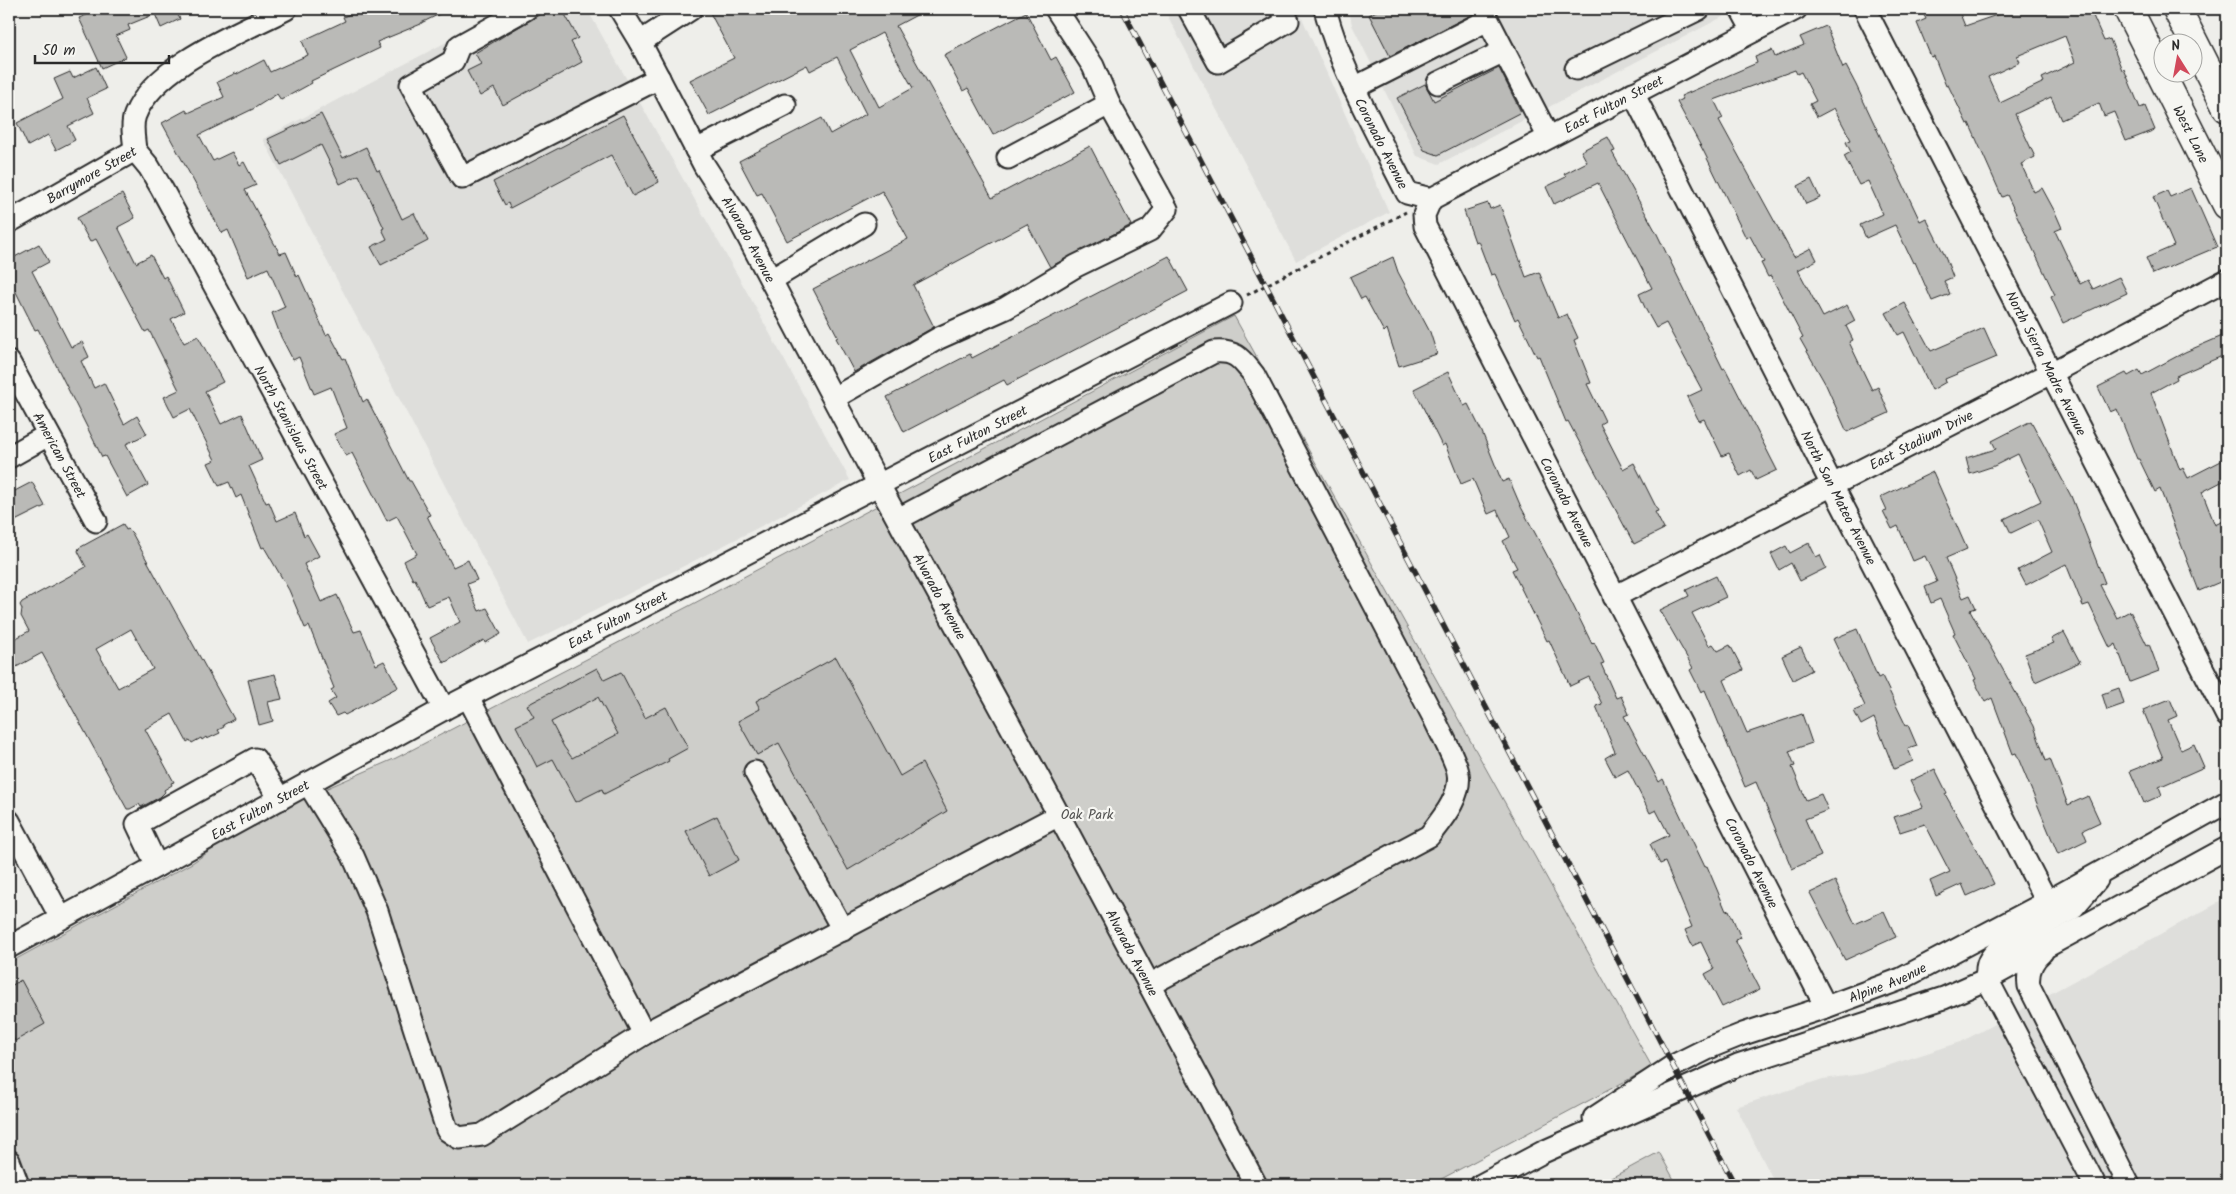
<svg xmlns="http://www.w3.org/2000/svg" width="2236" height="1194" font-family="Kalam,sans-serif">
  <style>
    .built { fill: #dededb }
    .green { fill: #cececa; stroke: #7c7c7a }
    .building { fill: #babab7; stroke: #2b2b2b; fill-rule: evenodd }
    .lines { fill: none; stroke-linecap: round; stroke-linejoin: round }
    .minor-casing { stroke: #2b2b2b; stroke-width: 25 }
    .major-casing { stroke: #2b2b2b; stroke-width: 31 }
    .path { stroke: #2b2b2b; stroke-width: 3; stroke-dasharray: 4 4; stroke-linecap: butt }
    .minor { stroke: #f6f6f2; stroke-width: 21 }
    .major { stroke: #f6f6f2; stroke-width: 28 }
    .rail-casing { stroke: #2b2b2b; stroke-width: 5.5 }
    .rail { stroke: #f6f6f2; stroke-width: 4; stroke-dasharray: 11; stroke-linecap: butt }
    .labels { text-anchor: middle; stroke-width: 4.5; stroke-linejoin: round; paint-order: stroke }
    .street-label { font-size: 14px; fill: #2b2b2b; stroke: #f6f6f2 }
    .park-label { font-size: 14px; fill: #545453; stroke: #f6f6f2 }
  </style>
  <rect width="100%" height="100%" fill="#eeeeea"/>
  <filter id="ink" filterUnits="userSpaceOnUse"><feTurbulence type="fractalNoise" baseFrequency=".02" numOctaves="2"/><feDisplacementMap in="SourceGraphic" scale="10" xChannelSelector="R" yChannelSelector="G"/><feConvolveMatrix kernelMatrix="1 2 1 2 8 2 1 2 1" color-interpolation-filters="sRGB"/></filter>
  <g filter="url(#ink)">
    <g class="built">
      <path d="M509 9H587L752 301 850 480 686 565 528 644 263 139Z"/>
      <path d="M1164 9H1298L1389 212 1296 261Z"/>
      <path d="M1349 9H1738L1439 164 1417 156 1352 25Z"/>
      <path d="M2227 898V1185H1776L1736 1107 1823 1079 1862 1074 1961 1042Z"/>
    </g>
    <g class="green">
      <path d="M1234 316 1652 1067 1430 1185H9V963L192 863 261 817 396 758 689 606Z"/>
      <path d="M1659 1152 1677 1185H1598Z"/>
    </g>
    <g class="building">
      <path d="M101 9H175L180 19 161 28 155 14 128 25 130 30 116 36 126 57 102 68 79 18Z"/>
      <path d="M362 9H450L421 23V24L377 42 380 48 311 81 312 83 281 100 277 94 253 109 199 135 213 161 232 152 239 165 244 162 256 185 245 190 280 254 286 252 297 277 299 275 326 335 329 333 343 359 345 358 363 402 367 399 409 481H411L430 515 427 516 453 567 468 560 477 580 467 584 479 611 487 608 501 634 485 643 484 640 444 663 430 638 460 622 449 597 427 606 415 579 413 580 404 561 417 554 397 516 387 521 352 453 346 456 334 434 347 428 331 387 314 394 299 357 293 360 281 337 272 313 285 307 268 268 248 277 228 230 222 233 162 123 186 110 188 113 224 97 217 82 236 73 237 74 264 60 270 72 308 55 302 41 345 21 343 17Z"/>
      <path d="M549 9 553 14 562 9 578 38 571 42 582 62 503 105 494 88 480 96 467 71 481 64 475 53Z"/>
      <path d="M708 9H928L896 26 992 198 1090 146 1131 225 1050 267 1027 224 913 285 934 327 854 372 836 338 838 337 813 289 908 239 882 191 787 241 762 193 757 195 739 161 822 118 830 134 866 114 837 57 810 71 807 65 709 115 690 80 734 58ZM882 33 913 88 879 107 850 50Z"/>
      <path d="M1380 9H1483L1390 56 1369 15Z"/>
      <path d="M1921 9H1958L1965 26 2014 9H2090L2104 41 2110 39 2122 70 2124 69 2140 108 2145 106 2155 130 2126 141 2114 112 2104 116 2099 103 2061 120 2051 97 2015 114 2035 157 2021 164 2034 192 2042 188 2055 212 2062 228 2055 231 2080 284 2088 280 2093 289 2119 277 2127 293 2063 323 2051 297 2055 295 2007 195 2002 197 1969 123 1967 124 1948 85 1946 86 1934 56 1931 57 1917 23 1926 19ZM2065 36 2075 62 2042 78 2044 82 2000 103 1988 77 2020 62 2017 56Z"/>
      <path d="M1026 12 1051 60 1056 57 1075 92 993 135 968 88 963 91 944 55Z"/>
      <path d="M1826 26 1843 68 1846 66 1856 85 1920 221 1926 218 1945 256 1953 277 1944 281 1950 294 1932 301 1915 262 1913 263 1895 225 1866 238 1860 225 1883 214 1868 181 1859 185 1844 156 1851 152 1846 142 1851 140 1834 108 1817 117 1810 104 1816 101 1801 72 1797 74 1795 70 1714 100 1723 118 1719 120 1794 257 1811 248 1817 260 1798 270 1823 317 1847 305 1855 321 1846 326 1853 340 1849 342 1872 390 1878 387 1889 413 1847 432 1826 385 1800 339 1803 338 1771 276 1768 277 1761 263 1764 262 1750 236 1746 238 1704 152 1677 102 1683 99 1681 96 1757 63 1755 57 1772 50 1775 57 1804 45 1800 37Z"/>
      <path d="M96 67 106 89 87 98 94 113 68 126 75 140 56 150 48 135 28 146 17 123 63 99 54 79 70 72 73 78Z"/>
      <path d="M1499 68 1521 112 1438 155 1424 150 1397 98 1425 84 1434 101Z"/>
      <path d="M321 114 343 158 366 147 377 171 379 170 402 219 414 213 428 241 381 265 371 247 387 239 382 229 384 228 359 175 340 184 321 145 281 165 268 139Z"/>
      <path d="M623 115 659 182 633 196 611 155 510 208 508 203 505 205 493 182Z"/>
      <path d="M1608 137 1615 151 1612 152 1657 234 1723 369 1725 368 1777 470 1756 480 1751 470 1740 476 1729 453 1722 456 1704 419 1699 421 1687 397 1702 390 1666 323 1656 328 1646 310 1639 294 1652 288 1598 183 1554 204 1546 187 1566 177 1564 174 1587 162 1581 151Z"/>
      <path d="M1811 179 1820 198 1806 204 1798 186Z"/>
      <path d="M2191 188 2217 247 2153 274 2146 258 2174 246 2153 197 2167 191 2170 197Z"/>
      <path d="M122 194 135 218 118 227 136 263 151 255 163 278 166 276 184 312 171 319 184 343 198 336 223 382 205 391 221 424 242 414 262 460 249 466 266 503 269 502 277 521 295 513 304 536 307 534 319 556 304 564 321 602 337 595 354 632 361 630 376 665 384 661 398 687 345 715 343 713 336 716 328 703 336 698 331 690 334 688 309 626 305 628 289 590 264 547 262 548 241 495 236 498 229 482 219 486 208 463 215 460 190 409 174 417 164 397 179 390 149 330 145 332 96 239 90 242 77 218Z"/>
      <path d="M1488 203 1490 209 1500 205 1526 277 1539 272 1558 318 1567 314 1578 338 1574 340 1591 383 1587 384 1605 421 1600 424 1623 469 1634 463 1658 511 1655 512 1664 529 1634 544 1568 421 1566 422 1539 356 1537 357 1518 318 1515 320 1495 274 1491 275 1478 241 1475 242 1464 211Z"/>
      <path d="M39 244 49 262 32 271 71 347 82 342 89 357 81 361 94 388 104 383 124 424 137 416 147 434 126 444 148 485 127 497 105 456 102 457 38 329 35 330 9 278V260Z"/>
      <path d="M1169 256 1188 291 1007 385 1004 380 904 432 887 397 970 354 972 358Z"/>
      <path d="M1393 257 1398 272 1430 332 1437 354 1399 366 1387 329 1384 332 1365 297 1361 299 1350 277Z"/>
      <path d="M1905 303 1931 351 1984 328 1997 357 1945 379 1946 382 1932 390 1904 332 1898 335 1886 313Z"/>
      <path d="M2227 334V354L2176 376 2177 379 2151 393 2180 470 2183 468 2188 478 2227 458V479L2202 492 2215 525 2227 519V579L2199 591 2160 489 2155 492 2139 459H2137L2117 409 2110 412 2098 387 2126 373 2128 376 2139 370 2142 375 2185 352Z"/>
      <path d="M1448 372 1464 406 1468 404 1482 432 1502 482 1509 479 1521 507 1564 587 1592 644 1594 642 1604 663 1601 664 1616 698 1621 696 1629 714 1624 716 1659 782 1663 779 1705 867 1707 866 1726 911 1729 910 1741 938 1735 940 1760 989 1722 1007 1705 974 1714 969 1701 942 1692 946 1685 930 1692 927 1665 862 1660 864 1650 844 1669 835 1656 810 1650 813 1628 770 1615 777 1605 758 1615 752 1596 706 1602 704 1589 677 1570 686 1549 640 1547 641 1512 570 1517 568 1503 541 1510 537 1503 522 1497 510 1488 514 1473 479 1461 484 1445 444 1442 446 1414 389Z"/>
      <path d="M2031 421 2071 496 2105 583 2100 585 2117 618 2130 611 2147 645 2149 644 2159 671 2130 682 2116 644 2110 648 2089 604 2083 606 2066 564 2026 585 2018 570 2052 552 2038 520 2011 533 2004 519 2041 501 2018 454 1994 466 1970 474 1966 458 1996 449 1992 441Z"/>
      <path d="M1933 472 1967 549 1946 558 1963 598 1970 595 1976 608 1970 610 2034 726 2046 761 2050 759 2068 805 2088 796 2100 822 2083 830 2087 840 2058 854 2016 753 2013 754 1992 698 1985 702 1974 680 1976 679 1953 634 1955 633 1940 599 1931 603 1925 587 1937 582 1925 556 1913 561 1898 526 1892 529 1883 511 1887 510 1881 497Z"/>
      <path d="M32 482 45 506 9 524V494Z"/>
      <path d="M123 524 126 530 128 529 132 533 234 719 223 725 224 727 218 730 220 733 207 739 206 737 202 740 201 738 192 743 190 740 187 742 172 714 145 729 174 782 171 783 172 785 164 790 165 792 160 797 147 804 141 807 139 804 130 809H127L42 653 9 671V642L29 631 21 616 22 609 20 605 22 602 86 567 78 551 79 548ZM131 629 153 669 118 688 96 649Z"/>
      <path d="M1809 543 1816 557 1820 555 1826 568 1800 581 1791 563 1779 570 1771 554 1786 546 1790 553Z"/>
      <path d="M1716 576 1726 597 1692 613 1709 646 1713 644 1718 651 1730 645 1743 670 1724 680 1747 733 1802 714 1812 743 1789 751 1795 766 1792 767 1806 800 1821 794 1828 810 1805 819 1821 856 1792 869 1756 782 1745 787 1705 690 1701 692 1690 670 1693 668 1660 610 1689 596 1686 590Z"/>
      <path d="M1857 629 1878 678 1882 676 1906 726 1908 725 1917 746 1908 749 1913 761 1894 769 1874 718 1861 725 1854 711 1865 706 1833 639Z"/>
      <path d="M2064 632 2080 662 2035 682 2025 654 2054 643 2051 639Z"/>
      <path d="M1801 647 1812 670 1793 680 1782 656Z"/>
      <path d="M836 657 900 776 922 763 947 811 848 870 779 743 757 755 738 721 760 709 756 701Z"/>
      <path d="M597 668 604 680 621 672 645 718 666 707 688 748 668 759 669 761 604 794 602 789 576 802 553 759 537 767 516 726 534 717 527 705ZM598 697 618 734 572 758 564 747 551 722Z"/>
      <path d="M275 674 282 699 268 702 273 721 259 725 248 680Z"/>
      <path d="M2119 688 2124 704 2107 710 2102 694Z"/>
      <path d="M2170 699 2177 716 2168 720 2181 750 2194 744 2204 767 2159 787 2162 795 2144 803 2130 771 2163 758 2143 710Z"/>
      <path d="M1935 769 1947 793 1945 794 1981 858 1994 884 1967 896 1962 884 1936 896 1930 881 1950 872 1925 824 1900 832 1894 817 1923 807 1910 781Z"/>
      <path d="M717 816 739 860 709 876 686 831Z"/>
      <path d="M1835 881 1855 924 1884 911 1896 937 1845 960 1810 893Z"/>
      <path d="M21 980 45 1024 15 1041 9 1029V987Z"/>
    </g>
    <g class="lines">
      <g class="minor-casing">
        <g id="minor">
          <path d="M526 9 459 46 453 61 411 85 462 178 659 78"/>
          <path id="s1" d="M620 9 640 42 704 165 738 218 879 485 1040 780 1256 1185"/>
          <path d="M1189 9 1218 62 1288 21 1282 9"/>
          <path id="s2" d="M1325 9C1342 74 1377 133 1407 193L1431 199"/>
          <path d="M1741 9 1753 31"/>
          <path id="s3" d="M1865 9 2227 716"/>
          <path d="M640 42 691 9"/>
          <path d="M1504 51 1548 136"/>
          <path d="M1576 69 1699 9"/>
          <path d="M1354 88 1488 20 1504 51 1438 83"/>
          <path id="s4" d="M1633 93 1832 485 2047 902"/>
          <path id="s5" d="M135 150 149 167 162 189 444 709"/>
          <path d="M135 150C134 139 131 125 135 115 155 65 239 33 286 9"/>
          <path d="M696 150 785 105"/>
          <path d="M1008 158 1109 104"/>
          <path id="s6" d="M1431 199 1424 215 1425 226 1826 1007"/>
          <path id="s7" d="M1431 199 1796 9"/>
          <path id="s8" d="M9 222 135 150"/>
          <path d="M771 280 864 224"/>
          <path id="s9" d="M9 362 96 521"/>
          <path d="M834 398 939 338 1006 308 1076 266 1150 230 1167 209 1109 104 1093 66 1056 9"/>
          <path d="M9 457 48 435"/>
          <path d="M898 519 1214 352C1236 350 1241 359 1254 375L1434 718C1439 730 1457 762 1458 773 1462 796 1442 819 1429 836L1149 985"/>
          <path id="s10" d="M1614 597 2051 373 2227 280"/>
          <path d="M468 697 644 1034 1059 815"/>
          <path d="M755 772 843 930"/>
          <path d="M308 783 353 856 377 911 447 1130 459 1138 482 1135 644 1034"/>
          <path d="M9 821 61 918"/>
          <path d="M157 866 137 824 255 759 280 799"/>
          <path id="s11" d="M9 947 444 709 1231 303"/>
          <path d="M2042 952C2031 961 2027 972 2029 986L2129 1185"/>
          <path id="s12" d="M1594 1118 1673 1066 1713 1046 1743 1034 1826 1007 1901 979 2047 902 2227 802"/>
          <path d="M9 1161 18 1185"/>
          <path d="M1481 1185 1543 1152 1738 1065 1944 998 1987 979 2227 848"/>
          <path d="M2095 1185 1987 979C1986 967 1987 961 1996 952L2072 909 2097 880"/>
        </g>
      </g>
      <g class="major-casing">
        <g id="major">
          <path id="s13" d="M2128 9 2227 205"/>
          <path d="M2177 9 2227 108"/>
        </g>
      </g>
      <path class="path" d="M1247 295 1406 212"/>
      <use href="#minor" class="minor"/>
      <use href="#major" class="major"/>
      <g class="rail-casing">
        <path id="rail" d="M1122 9 1735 1185"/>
      </g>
      <use href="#rail" class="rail"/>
    </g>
  </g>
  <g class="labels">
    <g class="street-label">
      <text dy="5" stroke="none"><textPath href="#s7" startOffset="206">East Fulton Street</textPath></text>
      <text dy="5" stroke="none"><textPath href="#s13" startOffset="140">West Lane</textPath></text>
      <text dy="5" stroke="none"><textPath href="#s2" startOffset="146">Coronado Avenue</textPath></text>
      <text dy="5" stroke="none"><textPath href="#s8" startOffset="95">Barrymore Street</textPath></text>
      <text dy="5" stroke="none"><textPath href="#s1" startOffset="264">Alvarado Avenue</textPath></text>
      <text dy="5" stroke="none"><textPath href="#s3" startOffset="398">North Sierra Madre Avenue</textPath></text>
      <text dy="5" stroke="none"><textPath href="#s5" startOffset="319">North Stanislaus Street</textPath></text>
      <text dy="5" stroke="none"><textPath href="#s11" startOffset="1096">East Fulton Street</textPath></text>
      <text dy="5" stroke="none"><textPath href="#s10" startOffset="345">East Stadium Drive</textPath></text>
      <text dy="5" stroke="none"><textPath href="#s9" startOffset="106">American Street</textPath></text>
      <text dy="5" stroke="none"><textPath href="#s4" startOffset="454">North San Mateo Avenue</textPath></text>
      <text dy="5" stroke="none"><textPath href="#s6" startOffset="339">Coronado Avenue</textPath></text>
      <text dy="5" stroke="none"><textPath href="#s1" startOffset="669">Alvarado Avenue</textPath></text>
      <text dy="5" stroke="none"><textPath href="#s11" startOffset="691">East Fulton Street</textPath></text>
      <text dy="5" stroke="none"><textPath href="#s11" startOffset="286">East Fulton Street</textPath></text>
      <text dy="5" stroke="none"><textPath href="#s6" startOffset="744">Coronado Avenue</textPath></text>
      <text dy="5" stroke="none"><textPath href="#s1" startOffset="1074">Alvarado Avenue</textPath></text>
      <text dy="5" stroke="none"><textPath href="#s12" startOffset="325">Alpine Avenue</textPath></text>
    </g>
    <g class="park-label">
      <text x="1087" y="819">Oak Park</text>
    </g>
  </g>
  <rect width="2236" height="1194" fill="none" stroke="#f6f6f2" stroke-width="30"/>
  <rect x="15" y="15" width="2206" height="1164" fill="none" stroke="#2b2b2b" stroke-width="2" filter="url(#ink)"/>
  <g transform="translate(2178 58) rotate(349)"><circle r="24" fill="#f6f6f2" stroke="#a5a5a2"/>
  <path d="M0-4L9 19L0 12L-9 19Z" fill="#d1495b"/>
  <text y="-8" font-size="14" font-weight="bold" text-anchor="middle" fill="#2b2b2b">N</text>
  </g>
  <path d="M35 55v8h134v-8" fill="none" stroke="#2b2b2b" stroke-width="2.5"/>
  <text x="42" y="55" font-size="15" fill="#2b2b2b" stroke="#f6f6f2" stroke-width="4" paint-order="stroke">50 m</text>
</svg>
